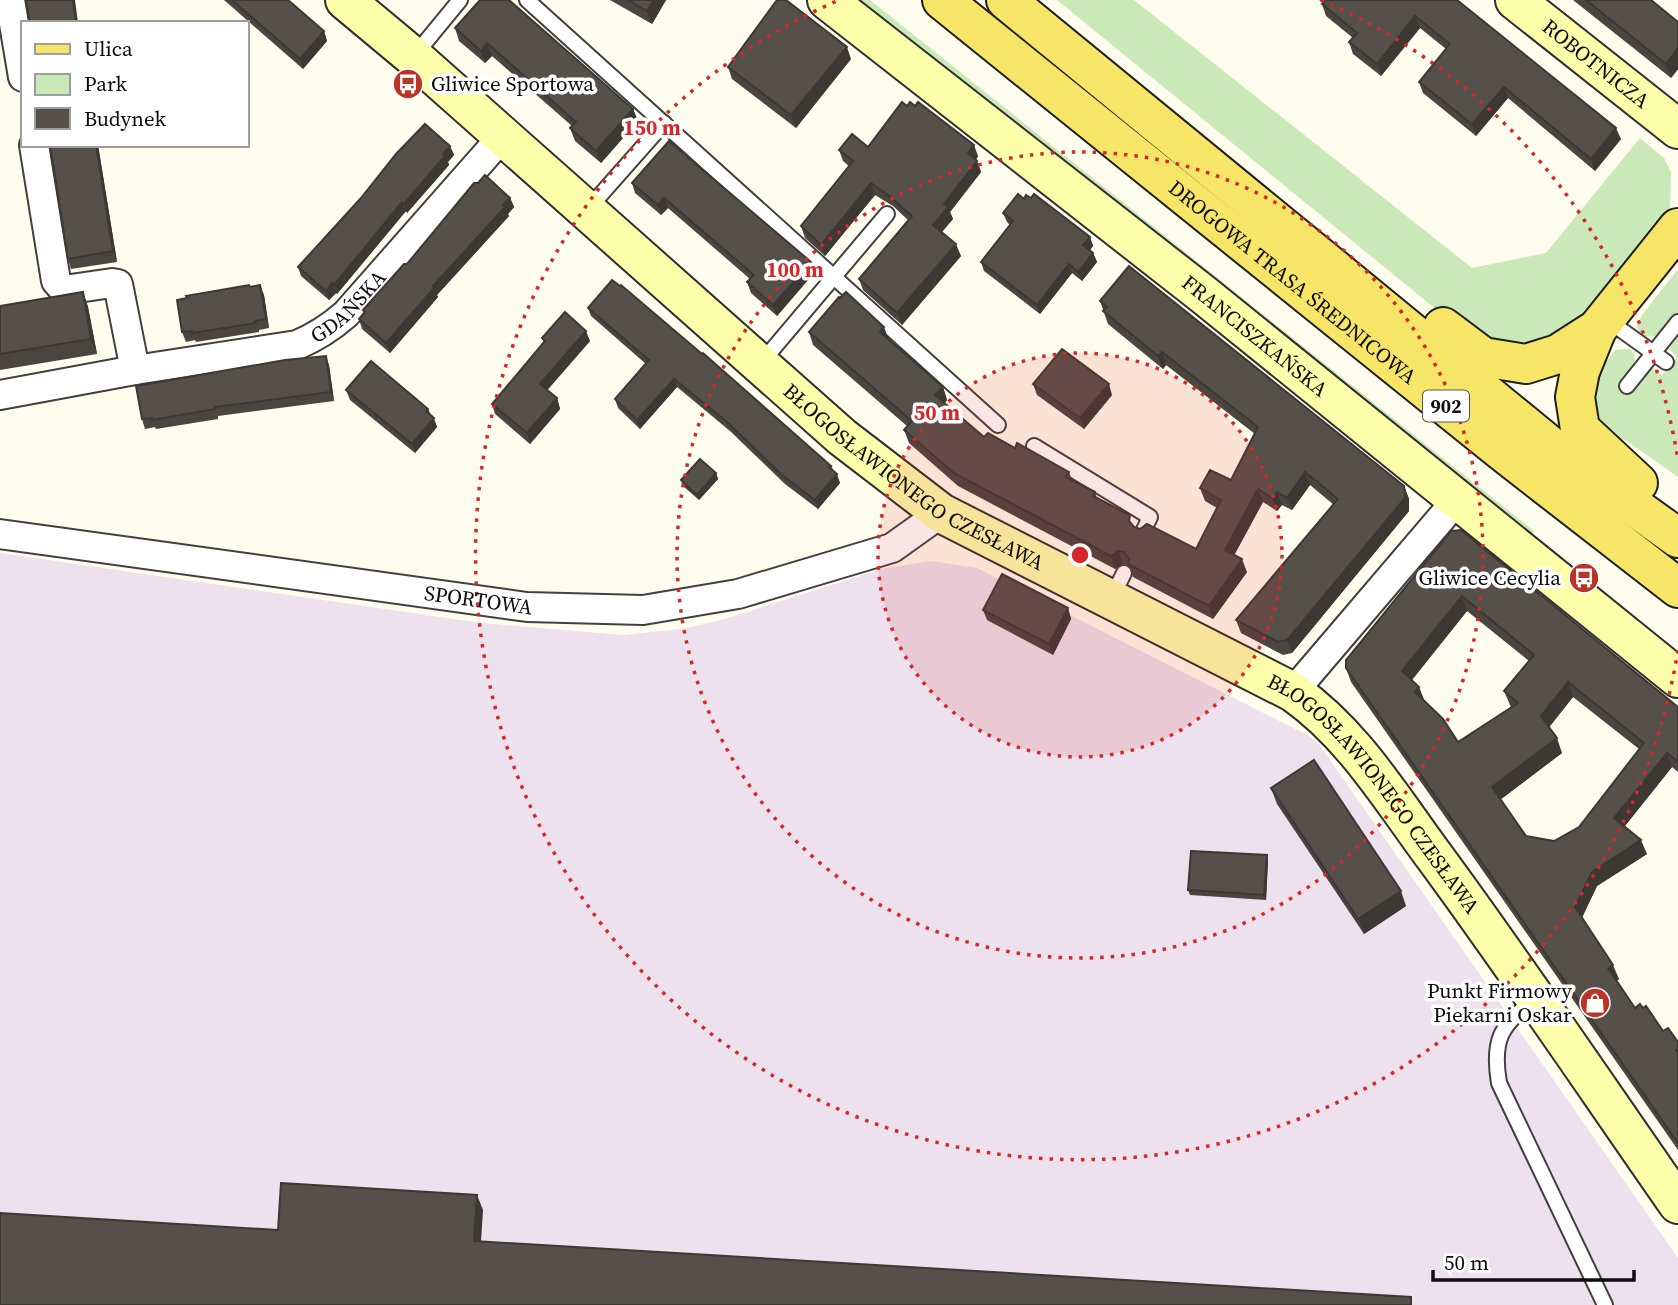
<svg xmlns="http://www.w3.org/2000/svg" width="1678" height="1305" font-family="'Source Serif 4',serif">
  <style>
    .industrial { fill: #ece1ec }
    .green { fill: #cbe8b8 }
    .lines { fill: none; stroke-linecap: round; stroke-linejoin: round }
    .lane-casing { stroke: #404040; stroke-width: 18 }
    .street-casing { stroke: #404040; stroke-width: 32 }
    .secondary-casing { stroke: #2f2f2f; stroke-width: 42 }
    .primary-casing { stroke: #1e1e1e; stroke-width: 42 }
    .lane { stroke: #fff; stroke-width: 14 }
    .street { stroke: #fff; stroke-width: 28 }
    .secondary { stroke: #fcfeaa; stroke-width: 38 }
    .primary { stroke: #f6e566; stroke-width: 38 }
    .wall { fill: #4a4540; fill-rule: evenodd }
    .shaded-wall { fill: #3c3834 }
    .building { fill: #56504a; stroke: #3c3834; stroke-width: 2; fill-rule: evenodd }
    .ring { fill: none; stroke: #d62828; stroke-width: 3.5; stroke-dasharray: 3.5 7 }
    .labels { text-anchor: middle; stroke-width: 7; stroke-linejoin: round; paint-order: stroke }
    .shield { fill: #fff; stroke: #565656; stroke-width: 2 }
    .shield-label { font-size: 19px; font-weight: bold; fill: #0d0d0d }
    .street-label { font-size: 21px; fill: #0d0d0d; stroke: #fff }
    .poi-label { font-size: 21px; fill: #0d0d0d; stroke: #fff; text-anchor: end }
    .centre { fill: #d62828; stroke: #fff; stroke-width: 3.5 }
    .ring-label { font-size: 21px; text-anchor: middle; font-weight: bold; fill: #d62828; stroke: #fff; stroke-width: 7; stroke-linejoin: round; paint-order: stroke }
  </style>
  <rect width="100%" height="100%" fill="#fffded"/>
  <path class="industrial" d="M0 553 482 623 623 635 681 629 718 621 885 568 931 561 977 568 1309 736 1318 743 1678 1258V1305H0Z"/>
  <g class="green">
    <path d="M845 0H870L1534 531 1526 542Z"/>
    <path d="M1057 0H1134L1472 268 1546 253 1640 138 1664 158 1671 172 1670 209 1562 337 1535 347 1503 345 1459 328Z"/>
    <path d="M1678 269V321L1672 317 1657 336 1641 337 1637 326 1642 315Z"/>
    <path d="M1678 337V477L1624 439 1613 450 1595 431 1590 395 1595 377 1615 350 1629 349 1634 353 1635 364 1621 381 1633 389 1652 368 1662 375 1677 357 1669 349Z"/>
  </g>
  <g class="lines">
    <g class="lane-casing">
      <g id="lane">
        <path d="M527 0 998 425"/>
        <path d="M414 56 460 0"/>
        <path d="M588 209 664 123"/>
        <path d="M1606 319 1666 362"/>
        <path d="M761 363 887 214"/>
        <path d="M1627 386 1678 322"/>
        <path d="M1034 446 1150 517 1143 532"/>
        <path d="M1111 599 1124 573"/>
        <path d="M1535 1000C1500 1024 1492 1041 1499 1083L1605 1305"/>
      </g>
    </g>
    <g class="street-casing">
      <g id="street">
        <path d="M10 0 23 77"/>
        <path d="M34 145 56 281 64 290 112 283 118 284 135 370"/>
        <path id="s1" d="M0 395 135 370 297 345C316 337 330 328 346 314L502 137"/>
        <path id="s2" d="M0 534 527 607 643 610 738 594 892 548 941 513"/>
        <path d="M1293 692 1456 501"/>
      </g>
    </g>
    <g class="secondary-casing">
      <g id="secondary">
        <path id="s3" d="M345 0 417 60 842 437 941 513 1293 692C1353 734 1391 798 1434 856 1518 970 1597 1088 1678 1204"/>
        <path id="s4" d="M827 0 1204 295 1678 678"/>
        <path id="s5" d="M1515 0 1678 129"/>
      </g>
    </g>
    <g class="primary-casing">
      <g id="primary">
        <path id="s6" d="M942 0 1503 452 1678 588"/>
        <path d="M1006 0 1554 449 1678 538"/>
        <path d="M1443 327 1483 357 1526 364 1558 354 1597 329 1678 228"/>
        <path d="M1597 329 1580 371 1575 397 1580 429 1638 483"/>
      </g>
    </g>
    <use href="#lane" class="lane"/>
    <use href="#street" class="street"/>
    <use href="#secondary" class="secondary"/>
    <use href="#primary" class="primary"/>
  </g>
  <g class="wall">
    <path d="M224 0H288L324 31 327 41 303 69Z"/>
    <path d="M610 0H666L652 24Z"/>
    <path d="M1319 0H1457L1621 139 1595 171 1508 98 1476 136 1423 93 1419 82 1446 49 1420 28 1381 76 1353 54 1349 42 1353 38 1326 16 1322 4 1323 3Z"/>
    <path d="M1573 0H1651L1678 22V69L1671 78Z"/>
    <path d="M455 28 633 109 638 121 601 163 575 141 570 128 572 126 492 56 485 63 459 41Z"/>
    <path d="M851 59 796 128 732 79 728 67Z"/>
    <path d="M50 145H98L117 262 71 269 68 259Z"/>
    <path d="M450 146 454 155 448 162 449 165 407 213 406 211 337 294 336 293 329 300 301 276 298 267Z"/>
    <path d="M868 147 978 156 976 160 981 172 950 212 953 219 942 232 961 256 902 325 863 290 859 279 908 220 893 206 875 195 825 256 805 238 801 226 849 166 843 161 839 150Z"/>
    <path d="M632 183 811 262 814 273 777 316 751 293 747 282 750 279 668 208 661 215 635 193Z"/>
    <path d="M510 198 514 207 508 214 509 216 437 295 438 297 390 353 362 329 359 319 364 313 363 310 407 264Z"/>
    <path d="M1024 199 1090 237 1093 246 1090 250 1093 253 1097 262 1082 281 1072 273 1040 314 984 271 981 262 1010 225 1007 222 1003 213Z"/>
    <path d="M250 287 264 295 269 328 259 330V332L196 342 195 340 186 342 182 332Z"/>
    <path d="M83 292 88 307 97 354 0 370V306Z"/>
    <path d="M1100 301 1404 486 1409 499V511L1292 653 1283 655 1241 633 1236 620 1334 505 1310 485 1292 510 1282 505 1277 511 1263 502 1234 555 1247 572 1213 619 1133 577 1128 565 1123 564 1115 569 958 486 909 443 904 430 907 426 813 345 809 332 889 340 943 387 947 400 945 403 984 437 1015 448 1069 472 1072 480 1095 492 1097 498 1134 528 1196 549 1217 508 1205 501 1200 488 1231 480 1255 434 1166 365 1163 369 1108 324Z"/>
    <path d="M588 308 831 466 840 483 818 509 785 484 730 431 677 387 640 429 618 408 615 399 646 364 591 316Z"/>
    <path d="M542 338 590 341 547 390 557 398 560 409 530 444 495 414 492 404 544 343Z"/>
    <path d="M329 365 334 401 218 416V419L156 429 155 427 145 429 142 419Z"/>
    <path d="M1033 384 1112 395 1084 429 1037 395Z"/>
    <path d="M346 390 428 409 437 427 415 453 350 400Z"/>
    <path d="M716 473 718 479 699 500 683 486 681 480Z"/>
    <path d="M1451 531 1678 707V772L1672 767 1625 826 1647 854 1597 886 1582 918 1619 979 1616 981 1635 1008 1678 1042V1150L1351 682 1346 668ZM1467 611 1529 661 1504 691 1510 705 1511 707 1458 742 1424 701 1419 687 1412 680ZM1573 697 1639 749 1579 827 1554 841 1526 836 1500 800 1562 753 1549 727Z"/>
    <path d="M1068 608 1071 619 1053 655 987 620 983 610Z"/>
    <path d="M1271 788 1406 906 1364 934 1277 804Z"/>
    <path d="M1268 860 1266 900 1190 895 1188 890Z"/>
  </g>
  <g class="shaded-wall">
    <path d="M73 0H75L78 23H76Z"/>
    <path d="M654 0H666L652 24 647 11Z"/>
    <path d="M1415 16 1420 28 1381 76 1377 64Z"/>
    <path d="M324 31 327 41 303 69 300 59Z"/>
    <path d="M487 43 492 56 485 63 481 51Z"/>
    <path d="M847 47 851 59 796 128 791 115Z"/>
    <path d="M1678 48V69L1671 78 1666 64Z"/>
    <path d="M1504 87 1508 98 1476 136 1472 124Z"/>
    <path d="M633 109 638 121 601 163 596 151Z"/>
    <path d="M1616 128 1621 139 1595 171 1591 159Z"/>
    <path d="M96 145H98L117 262 113 251Z"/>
    <path d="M974 145 978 156 972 165 968 153Z"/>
    <path d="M450 146 454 155 448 162 449 165 407 213 404 204Z"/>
    <path d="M977 161 981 172 950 212 953 219 938 236 933 225 944 204Z"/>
    <path d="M871 183 875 195 825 256 821 245Z"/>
    <path d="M510 198 514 207 508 214 509 216 437 295 438 297 390 353 386 343 433 286Z"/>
    <path d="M664 198 668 208 661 215 658 205Z"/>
    <path d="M402 202 406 211 337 294 334 285Z"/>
    <path d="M1090 237 1093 246 1087 254 1083 245Z"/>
    <path d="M956 244 961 256 902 325 897 313Z"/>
    <path d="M1093 253 1097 262 1082 281 1078 272Z"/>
    <path d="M811 262 814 273 777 316 773 305Z"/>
    <path d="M1069 264 1072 273 1040 314 1037 305Z"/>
    <path d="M332 283 336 293 329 300 326 291Z"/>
    <path d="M260 285 264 295 269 328 266 319Z"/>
    <path d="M83 292 88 307 97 354 91 339Z"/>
    <path d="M884 327 889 340 880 332Z"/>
    <path d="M586 331 590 341 544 394 540 384Z"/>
    <path d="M1162 352 1166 365 1163 369 1158 356Z"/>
    <path d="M326 356 329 365 334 401 331 392Z"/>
    <path d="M674 379 677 387 640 429 637 420Z"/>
    <path d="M1109 384 1112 395 1084 429 1080 418Z"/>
    <path d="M943 387 947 400 940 408 935 395Z"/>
    <path d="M557 398 560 409 530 444 527 433Z"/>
    <path d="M434 418 437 427 415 453 412 444Z"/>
    <path d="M1305 472 1310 485 1292 510 1287 498Z"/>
    <path d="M716 473 718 479 699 500 697 495Z"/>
    <path d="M837 474 840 483 818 509 815 500Z"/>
    <path d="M1404 486 1409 499V511L1292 653 1287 640Z"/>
    <path d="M1258 489 1263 502 1230 563 1225 550Z"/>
    <path d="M1277 492 1282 505 1277 511 1273 499Z"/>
    <path d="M1118 551 1123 564 1115 569 1111 556Z"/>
    <path d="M1242 559 1247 572 1213 619 1209 606Z"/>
    <path d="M1462 596 1467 611 1407 686 1402 671Z"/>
    <path d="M1068 608 1071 619 1053 655 1049 644Z"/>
    <path d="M1568 682 1573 697 1547 730 1541 716Z"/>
    <path d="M1419 687 1425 702 1415 692Z"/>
    <path d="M1557 738 1562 753 1497 802 1492 787Z"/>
    <path d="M1667 753 1672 767 1620 832 1614 818Z"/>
    <path d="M1641 840 1647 854 1597 886 1580 921 1575 907 1592 872Z"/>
    <path d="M1267 855 1268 860 1266 900 1264 895Z"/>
    <path d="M1401 891 1406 906 1364 934 1358 919Z"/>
    <path d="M1613 965 1619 979 1613 983 1608 968Z"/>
    <path d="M477 1195 483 1210 480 1257 474 1241Z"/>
  </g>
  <g class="building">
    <path d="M26 0H73L76 23H30Z"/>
    <path d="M232 0H288L324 31 300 59Z"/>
    <path d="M480 0H509L633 109 596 151 570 128 576 122 487 43 481 51 455 28Z"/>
    <path d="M628 0H654L647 11Z"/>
    <path d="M777 0H786L847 47 791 115 728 67Z"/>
    <path d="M1326 0H1457L1616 128 1591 159 1504 87 1472 124 1419 82 1450 44 1415 16 1377 64 1349 42 1357 33 1322 4Z"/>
    <path d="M1586 0H1651L1678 22V48L1666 64Z"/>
    <path d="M902 102 907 106 910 102 915 106 918 102 974 145 968 153 977 161 944 204 948 207 933 225 956 244 897 313 859 279 912 216 888 195 871 183 821 245 801 226 853 161 839 150 852 134 868 147Z"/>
    <path d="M425 124 450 146 443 154 445 156 404 204 402 202 334 285 332 283 326 291 298 267 361 198 396 154Z"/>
    <path d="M669 141 811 262 773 305 747 282 754 275 733 257 664 198 658 205 632 183Z"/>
    <path d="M50 145H96L113 251 68 259Z"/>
    <path d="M485 175 510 198 503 205 505 207 433 286 434 288 386 343 359 319 365 312 363 310 404 264H407L474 183H478Z"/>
    <path d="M1018 194 1024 199 1026 195 1031 198 1034 194 1090 237 1083 245 1093 253 1078 272 1069 264 1037 305 981 262 1013 221 1003 213Z"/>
    <path d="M1129 266 1404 486 1405 498 1287 640 1278 642 1236 620 1338 499 1305 472 1287 498 1277 492 1273 499 1258 489 1225 550 1242 559 1209 606 1128 564 1129 559 1124 552 1118 551 1111 556 954 473 904 430 912 421 809 332 839 297 840 298 846 292 884 327 880 332 943 387 935 395 984 437 988 433 1015 448 1017 443 1069 472 1066 477 1095 492 1093 496 1130 515 1129 521 1134 527 1140 529 1147 524 1196 549 1221 500 1200 488 1210 470 1231 480 1258 427 1162 352 1158 356 1103 311 1107 307 1100 301Z"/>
    <path d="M612 280 620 286 621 285 702 354 703 353 831 466 829 467 837 474 815 500 782 475 727 422 674 379 637 420 615 399 649 360 588 308Z"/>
    <path d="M249 285 250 287 260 285 266 319 255 321 256 323 192 333V331L182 332 177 300 187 298 186 296Z"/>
    <path d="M83 292 91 339 0 354V306Z"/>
    <path d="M565 312 586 331 540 384 557 398 527 433 492 404 545 341 542 338Z"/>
    <path d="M1062 349 1109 384 1080 418 1033 384Z"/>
    <path d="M326 356 331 392 215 407V409L152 420V418L142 419 136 386 285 360Z"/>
    <path d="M371 361 428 409 426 411 434 418 412 444 346 390Z"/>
    <path d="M700 459 716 473 697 495 681 480Z"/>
    <path d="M1461 530 1678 707V762L1667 753 1614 818 1641 840 1592 872 1575 907 1613 965 1608 968 1635 1008 1640 1004 1643 1008 1646 1006 1663 1031 1668 1028 1678 1042V1049L1676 1050 1678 1053V1143L1346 668V660L1451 531ZM1462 596 1534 655 1504 691 1518 703 1458 742 1443 719 1415 692 1419 687 1402 671ZM1568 682 1644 743 1579 827 1554 841 1526 836 1492 787 1557 738 1541 716Z"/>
    <path d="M1002 574 1068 608 1049 644 983 610Z"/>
    <path d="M1314 760 1401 891 1358 919 1271 788Z"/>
    <path d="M1191 851 1267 855 1264 895 1188 890Z"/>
    <path d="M281 1183 477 1195 474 1241 1411 1297V1305H0V1213L278 1230Z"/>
  </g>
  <circle cx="1080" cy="555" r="202" fill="#d62828" fill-opacity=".12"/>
  <g class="ring">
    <circle cx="1080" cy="555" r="202"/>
    <circle cx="1080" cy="555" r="403"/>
    <path d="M1678 650A605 605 0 1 1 839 0M1321 0A605 605 0 0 1 1678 460"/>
  </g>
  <defs>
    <g id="bus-disc" transform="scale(1.575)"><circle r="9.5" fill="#bb3327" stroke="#fff"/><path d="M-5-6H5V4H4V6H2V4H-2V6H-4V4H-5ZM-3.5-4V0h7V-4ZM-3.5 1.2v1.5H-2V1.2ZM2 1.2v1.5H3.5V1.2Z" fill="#fff"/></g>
    <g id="shop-disc" transform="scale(1.575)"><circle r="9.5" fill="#bb3327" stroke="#fff"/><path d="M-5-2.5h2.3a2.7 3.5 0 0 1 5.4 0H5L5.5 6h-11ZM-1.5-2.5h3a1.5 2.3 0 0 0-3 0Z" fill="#fff"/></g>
  </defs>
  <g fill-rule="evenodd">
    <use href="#bus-disc" x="408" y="84"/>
    <use href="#bus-disc" x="1584" y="578"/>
    <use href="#shop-disc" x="1595" y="1003"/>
  </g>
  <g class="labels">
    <rect class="shield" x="1423" y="390.5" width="46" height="31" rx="5"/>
    <g class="shield-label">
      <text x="1446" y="413">902</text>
    </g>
    <g class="street-label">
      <text dy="7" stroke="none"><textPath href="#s5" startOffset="103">ROBOTNICZA</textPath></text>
      <text dy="7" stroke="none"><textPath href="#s6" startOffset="450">DROGOWA TRASA ŚREDNICOWA</textPath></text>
      <text dy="7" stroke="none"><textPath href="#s1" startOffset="366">GDAŃSKA</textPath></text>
      <text dy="7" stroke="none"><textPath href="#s4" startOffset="544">FRANCISZKAŃSKA</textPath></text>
      <text dy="7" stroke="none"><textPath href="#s3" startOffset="744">BŁOGOSŁAWIONEGO CZESŁAWA</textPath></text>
      <text dy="7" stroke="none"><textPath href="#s2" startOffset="483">SPORTOWA</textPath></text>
      <text dy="7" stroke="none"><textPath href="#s3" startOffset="1311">BŁOGOSŁAWIONEGO CZESŁAWA</textPath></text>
    </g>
    <g class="poi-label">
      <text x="431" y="91" text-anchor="start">Gliwice Sportowa</text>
      <text x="1561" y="585">Gliwice Cecylia</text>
      <text x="1572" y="998">Punkt Firmowy<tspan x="1572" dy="24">Piekarni Oskar</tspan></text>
    </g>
  </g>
  <circle cx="1080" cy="555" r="10" class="centre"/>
  <g class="ring-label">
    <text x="652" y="135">150 m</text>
    <text x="795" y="277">100 m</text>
    <text x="937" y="420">50 m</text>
  </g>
  <rect x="21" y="21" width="228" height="126" fill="#ffffff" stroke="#9e9e9e" stroke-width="2"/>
  <rect x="35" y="44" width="35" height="10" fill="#f6e566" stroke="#9e9e9e" stroke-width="2"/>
  <text x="84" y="56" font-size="21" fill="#0d0d0d">Ulica</text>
  <rect x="35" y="74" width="35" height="21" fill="#cbe8b8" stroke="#9e9e9e" stroke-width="2"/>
  <text x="84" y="91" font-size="21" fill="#0d0d0d">Park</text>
  <rect x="35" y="108" width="35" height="21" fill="#56504a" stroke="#9e9e9e" stroke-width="2"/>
  <text x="84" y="126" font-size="21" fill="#0d0d0d">Budynek</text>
  <path d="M1433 1270v10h201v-10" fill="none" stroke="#0d0d0d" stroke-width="3.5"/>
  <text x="1444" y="1270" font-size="21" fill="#0d0d0d" stroke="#ffffff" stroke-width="5" paint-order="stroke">50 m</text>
</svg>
